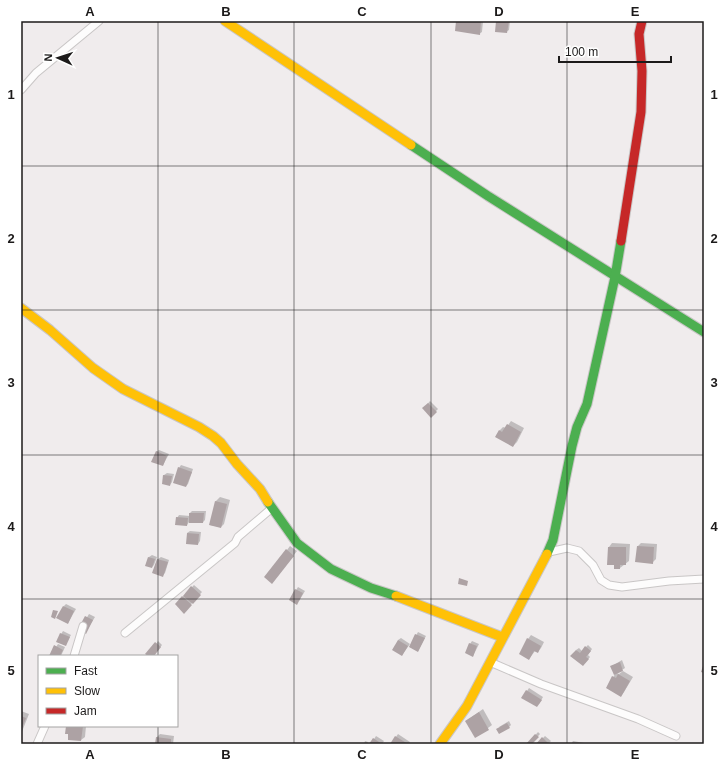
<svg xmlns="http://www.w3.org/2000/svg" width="725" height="765" font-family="Arial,sans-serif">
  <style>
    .shadow { fill: #0003 }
    .building { fill: #ada2a4 }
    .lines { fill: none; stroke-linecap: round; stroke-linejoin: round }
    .street-casing { stroke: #c9c6c6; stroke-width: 9 }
    .fast-casing { stroke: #c9c6c6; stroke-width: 11 }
    .slow-casing { stroke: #c9c6c6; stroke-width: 11 }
    .jam-casing { stroke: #c9c6c6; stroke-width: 11 }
    .street { stroke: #fdfcfc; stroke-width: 7 }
    .fast { stroke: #4caf50; stroke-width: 9 }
    .slow { stroke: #ffc107; stroke-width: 9 }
    .jam { stroke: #c62828; stroke-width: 9 }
    .grid { fill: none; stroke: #1c1a1a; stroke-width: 1; stroke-opacity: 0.55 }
    .neatline { fill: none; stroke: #1c1a1a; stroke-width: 1.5 }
    .grid-label { font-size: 13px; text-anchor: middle; font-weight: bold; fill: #1c1a1a }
  </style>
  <rect width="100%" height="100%" fill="#f0eced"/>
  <g class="shadow">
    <path d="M457 21H483L482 32 479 34Z"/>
    <path d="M497 21H510L509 30 506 32Z"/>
    <path d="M430 401 438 409 431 416 424 408Z"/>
    <path d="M511 421 524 428 517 442 513 446 496 436 500 430 503 427 506 428Z"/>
    <path d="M159 450 169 454 163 465 156 452Z"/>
    <path d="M181 465 193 469 188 484 186 486 179 468Z"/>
    <path d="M167 473 174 474 172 482 170 485 163 483 164 475Z"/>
    <path d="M220 497 230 500 224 524 221 527 210 525 216 501Z"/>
    <path d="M192 511H206L205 520 203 522H189L187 525 177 518 179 515 190 516V513Z"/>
    <path d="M190 531 201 532 200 541 198 544 187 533Z"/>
    <path d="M612 543 630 544 629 561 620 568 615 564 609 547Z"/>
    <path d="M641 543 657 544 656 559 652 563 638 546Z"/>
    <path d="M290 546 297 551 275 579 287 550Z"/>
    <path d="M152 555 157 557 154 565 152 567 147 565 149 557Z"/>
    <path d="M161 557 169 560 165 573 163 575 154 572 158 559Z"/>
    <path d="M194 585 202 592 184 612 176 604Z"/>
    <path d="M298 587 305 591 299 601 290 600Z"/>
    <path d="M66 604 76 609 68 623 64 606Z"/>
    <path d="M89 614 95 617 86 632 80 629Z"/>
    <path d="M63 631 71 635 65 645 57 641Z"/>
    <path d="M418 632 426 636 418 651 410 647Z"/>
    <path d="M531 635 544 642 541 648 538 652 535 651 529 659 528 639Z"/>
    <path d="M401 638 410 644 402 655 398 640Z"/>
    <path d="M158 641 162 645 153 656H149Z"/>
    <path d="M472 641 479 644 473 656 470 644Z"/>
    <path d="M58 644 65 647 61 656H50Z"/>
    <path d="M588 645 592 649 588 655 590 657 585 663 576 650 579 648 582 651Z"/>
    <path d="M622 660 625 668 617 673 619 674 623 671 633 677 624 692 621 696 607 688 615 674 612 666Z"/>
    <path d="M529 688 543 697 539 704 527 691Z"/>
    <path d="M483 709 492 725 476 737 466 721Z"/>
    <path d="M21 711 29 714 21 734Z"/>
    <path d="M509 721 511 725 509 727H499Z"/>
    <path d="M67 726H86L85 737 81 740 69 739Z"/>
    <path d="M538 732 540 734 531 744H528Z"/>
    <path d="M160 734 174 736 173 744H156L157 737Z"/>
    <path d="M398 734 410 742 409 744H391Z"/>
    <path d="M376 736 384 741 382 744H371Z"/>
    <path d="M545 736 551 741 548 744H537Z"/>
    <path d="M365 741 368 742 367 744H364Z"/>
    <path d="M573 741 584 743V744H571Z"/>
  </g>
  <g class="building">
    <path d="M456 21H481L480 35 455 31Z"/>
    <path d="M496 21H509L507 33 495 32Z"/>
    <path d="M428 403 437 412 431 418 422 408Z"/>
    <path d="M507 424 521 432 513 447 495 437 499 430 502 432Z"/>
    <path d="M156 451 167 456 163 466 151 462Z"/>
    <path d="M178 467 192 472 186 487 173 483Z"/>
    <path d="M163 475 172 476 170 486 162 484Z"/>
    <path d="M215 501 227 504 221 528 209 525Z"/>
    <path d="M189 513H204L203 523H189Z"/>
    <path d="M176 517 188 518 187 526 175 525Z"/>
    <path d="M187 533 199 534 198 545 186 544Z"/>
    <path d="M637 546 654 547 653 564 635 562Z"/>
    <path d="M608 547H626V565H620V569H614V565H607Z"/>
    <path d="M286 549 294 556 272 584 264 577Z"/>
    <path d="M148 557 155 559 152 568 145 566Z"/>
    <path d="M157 559 168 562 163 577 152 573Z"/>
    <path d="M459 578 468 581 467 586 458 584Z"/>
    <path d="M191 586 201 595 193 604 183 596Z"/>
    <path d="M295 589 303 593 297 605 289 600Z"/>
    <path d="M182 596 192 605 184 614 175 604Z"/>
    <path d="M63 606 74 611 68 624 56 618Z"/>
    <path d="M53 610 58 611 55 619 51 617Z"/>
    <path d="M85 616 93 620 86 634 78 629Z"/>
    <path d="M60 633 70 637 66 646 56 642Z"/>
    <path d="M415 634 425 638 418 652 409 647Z"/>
    <path d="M527 638 541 646 538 653 534 651 529 660 519 654Z"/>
    <path d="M398 640 408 646 402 656 392 650Z"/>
    <path d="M155 642 161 647 154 656H148L145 654Z"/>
    <path d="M469 643 477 646 473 657 465 653Z"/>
    <path d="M54 645 63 650 60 656H49Z"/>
    <path d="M585 646 591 651 586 657 589 659 583 666 570 656 576 650 580 653Z"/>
    <path d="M620 662 623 671 614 675 610 666Z"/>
    <path d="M704 663V673L701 672Z"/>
    <path d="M618 674 630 681 621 697 606 688 612 676 616 678Z"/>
    <path d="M526 690 542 700 537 707 521 698Z"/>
    <path d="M479 712 489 730 475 738 465 721Z"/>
    <path d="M21 716 26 718 21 731Z"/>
    <path d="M507 723 510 728 499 734 496 729Z"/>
    <path d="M66 726H83L81 741 68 740V734H65Z"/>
    <path d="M535 734 539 737 532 744H526Z"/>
    <path d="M395 736 408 744H390Z"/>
    <path d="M156 737 171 739V744H155Z"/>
    <path d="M542 737 549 744H536Z"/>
    <path d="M373 738 382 744H369Z"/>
  </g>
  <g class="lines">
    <g class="street-casing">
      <g id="street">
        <path d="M21 90 36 73 99 21"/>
        <path d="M549 552 567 548 579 551 593 565 601 580 609 585 622 587 669 581 704 579"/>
        <path d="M125 633 235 543 238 537 272 508"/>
        <path d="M74 656 83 626"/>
        <path d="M490 662 541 684 638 719 676 736"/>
        <path d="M37 744 45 726"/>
      </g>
    </g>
    <g class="fast-casing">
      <g id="fast">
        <path d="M411 145 488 196 704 332"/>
        <path d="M268 502 297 543 331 569 371 588 396 596"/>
        <path d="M547 554 553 540 572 446 577 427 587 404 615 277 621 241"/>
      </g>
    </g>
    <g class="slow-casing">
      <g id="slow">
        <path d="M225 21 411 145"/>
        <path d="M21 308 50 330 93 368 123 389 199 427 213 436 221 443 237 464 260 489 268 502"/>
        <path d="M396 596 502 637"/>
        <path d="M440 744 467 706 547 554"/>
      </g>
    </g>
    <g class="jam-casing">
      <path id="jam" d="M621 241 641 112 642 71 639 34 642 21"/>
    </g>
    <use href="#street" class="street"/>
    <use href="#fast" class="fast"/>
    <use href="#slow" class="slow"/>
    <use href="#jam" class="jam"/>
  </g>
  <path class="grid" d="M158 21V656M294 21V744M431 21V744M567 21V744M21 166H704M21 310H704M21 455H704M21 599H704M158 726V744"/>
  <rect width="725" height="765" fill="none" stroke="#ffffff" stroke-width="44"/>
  <rect x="38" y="655" width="140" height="72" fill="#ffffff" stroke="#a4a3a3"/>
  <rect x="46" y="668" width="20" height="6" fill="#4caf50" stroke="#a4a3a3"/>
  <text x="74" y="675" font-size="12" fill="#1c1a1a">Fast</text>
  <rect x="46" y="688" width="20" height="6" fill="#ffc107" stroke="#a4a3a3"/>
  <text x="74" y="695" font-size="12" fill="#1c1a1a">Slow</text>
  <rect x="46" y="708" width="20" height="6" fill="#c62828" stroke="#a4a3a3"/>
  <text x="74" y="715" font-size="12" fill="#1c1a1a">Jam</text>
  <g transform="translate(58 58) rotate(273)" stroke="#ffffff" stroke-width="3" paint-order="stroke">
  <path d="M0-3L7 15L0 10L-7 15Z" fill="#1c1a1a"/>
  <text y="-6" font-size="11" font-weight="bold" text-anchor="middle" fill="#1c1a1a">N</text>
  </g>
  <path d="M559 56v6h112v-6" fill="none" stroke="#1c1a1a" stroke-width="2"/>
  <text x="565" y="56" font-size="12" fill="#1c1a1a" stroke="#ffffff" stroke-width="3" paint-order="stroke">100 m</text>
  <rect x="22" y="22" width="681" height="721" class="neatline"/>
  <g class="grid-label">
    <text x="90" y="16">A</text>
    <text x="226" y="16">B</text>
    <text x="362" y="16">C</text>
    <text x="499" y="16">D</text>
    <text x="635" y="16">E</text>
    <text x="11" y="99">1</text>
    <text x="714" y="99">1</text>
    <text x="11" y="243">2</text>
    <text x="714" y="243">2</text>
    <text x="11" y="387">3</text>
    <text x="714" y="387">3</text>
    <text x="11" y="531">4</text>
    <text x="714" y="531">4</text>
    <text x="11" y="675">5</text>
    <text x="714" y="675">5</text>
    <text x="90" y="759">A</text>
    <text x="226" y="759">B</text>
    <text x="362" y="759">C</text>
    <text x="499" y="759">D</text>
    <text x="635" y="759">E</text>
  </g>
</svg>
